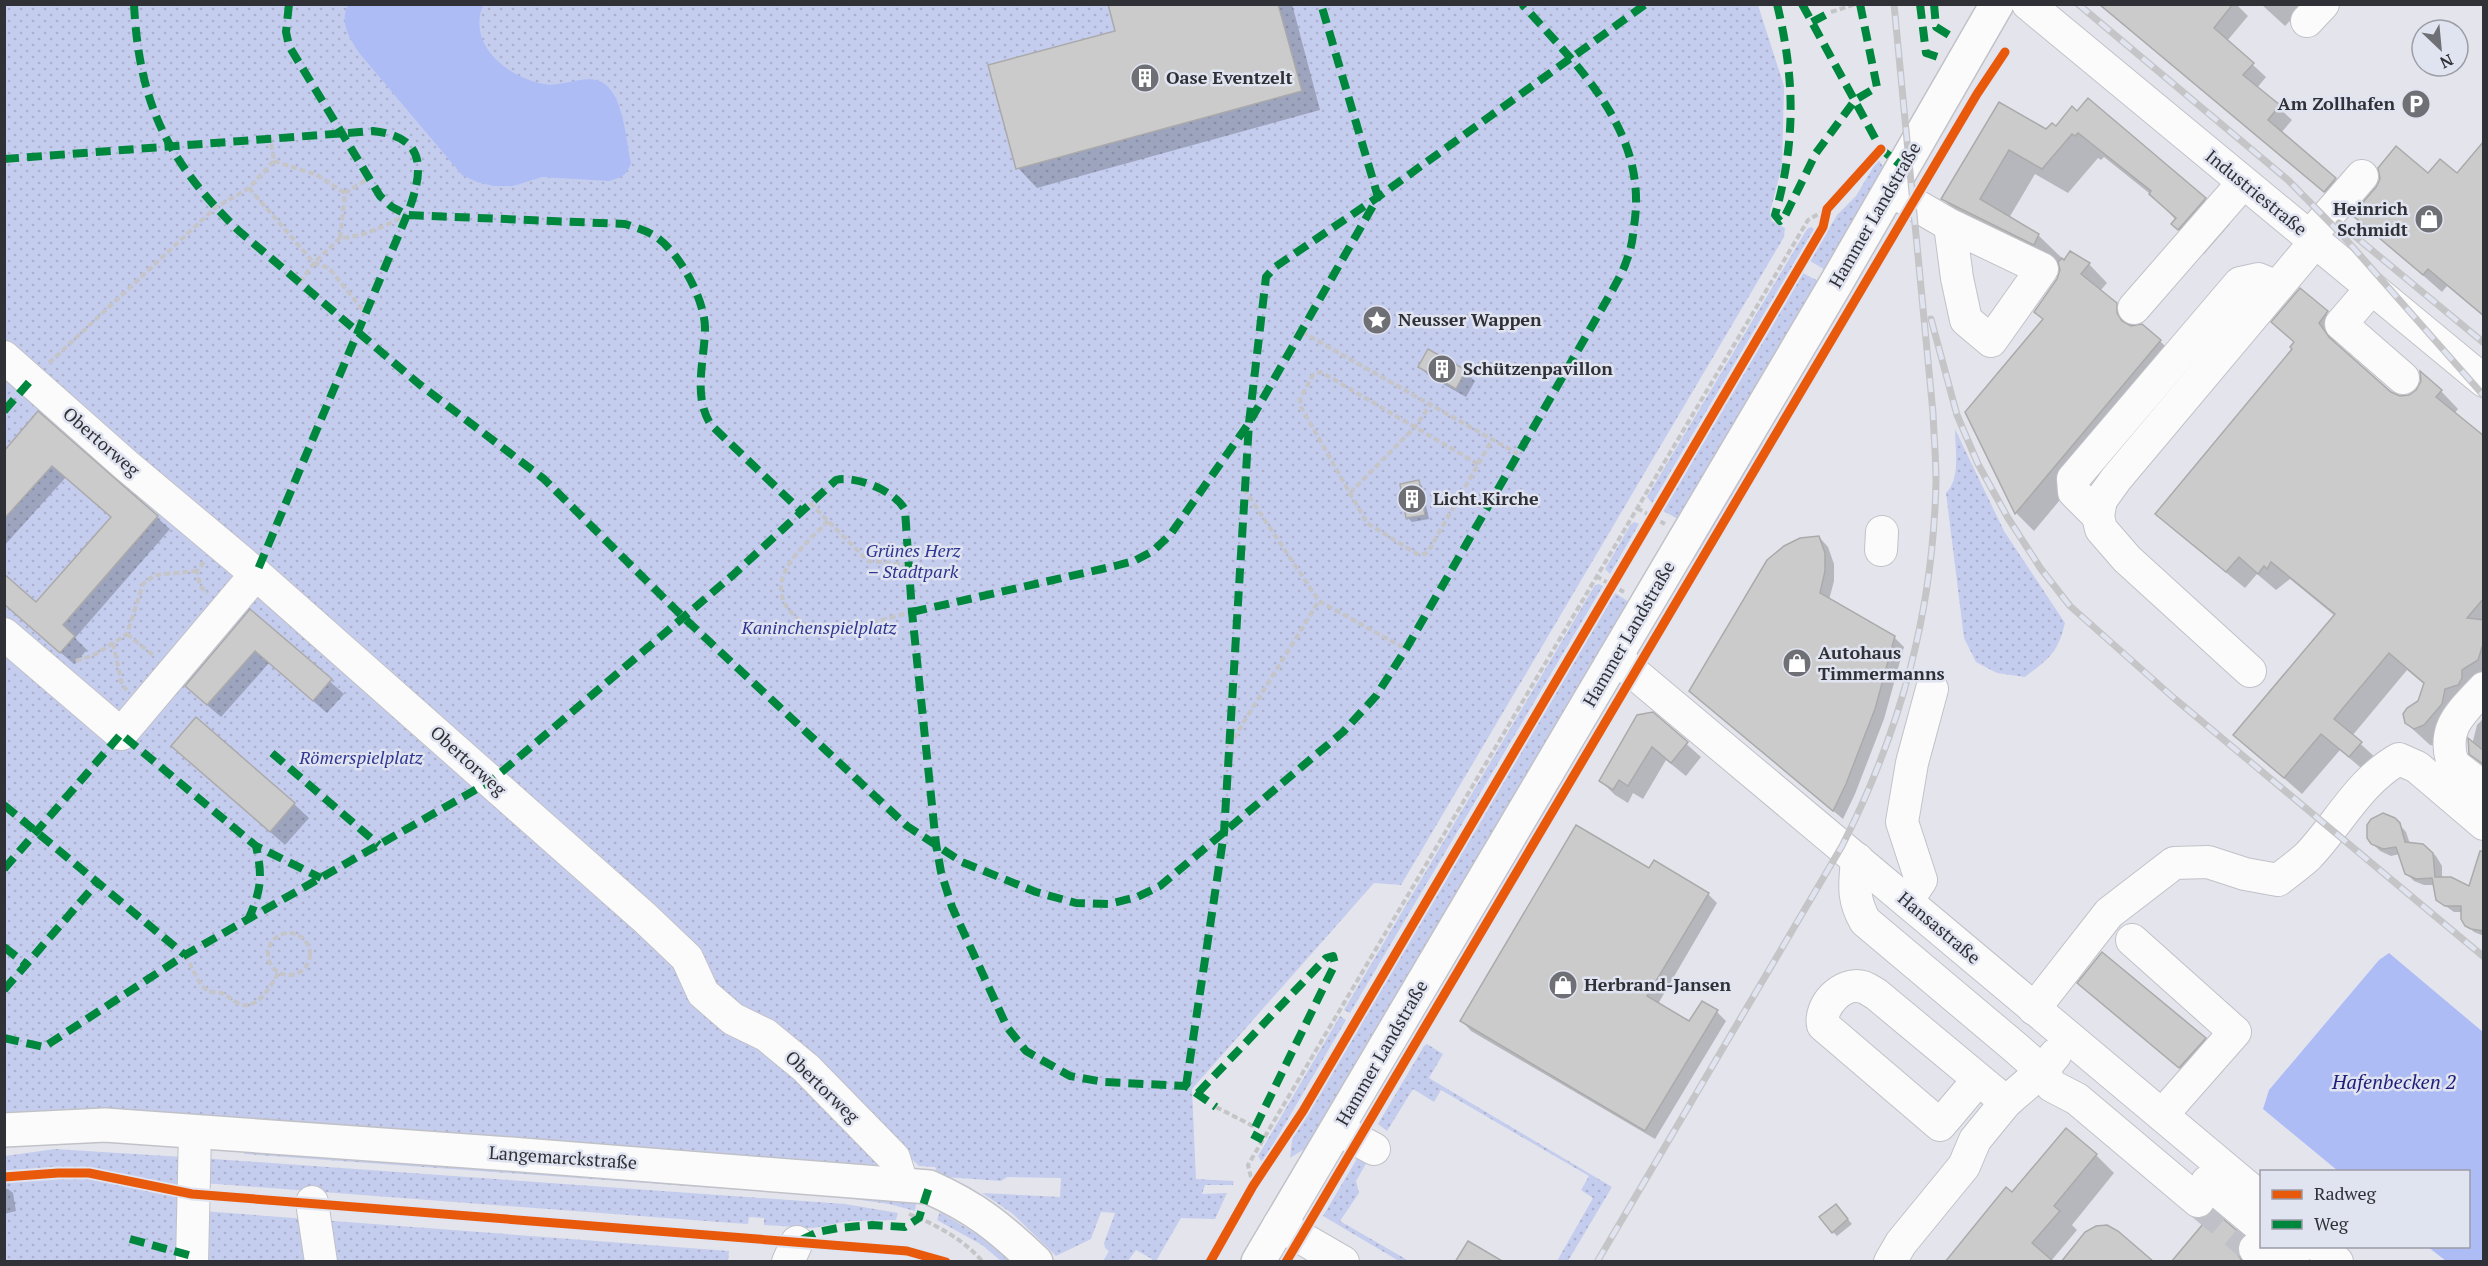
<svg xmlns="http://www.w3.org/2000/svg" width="2488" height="1266" font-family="'PT Serif',serif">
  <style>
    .grass { fill: url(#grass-dots) }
    .water { fill: #aebcf6 }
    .shadow { fill: #0003 }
    .building { fill: #cccbcc; stroke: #abaaab; stroke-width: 1.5 }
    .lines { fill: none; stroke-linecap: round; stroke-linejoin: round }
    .minor-tunnel { stroke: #c0c1c8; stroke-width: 32; stroke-dasharray: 32 16; stroke-linecap: butt }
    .minor-casing { stroke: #c1c2c8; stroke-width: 34 }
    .major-casing { stroke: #c1c2c8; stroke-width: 36 }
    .path { stroke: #c5c5c7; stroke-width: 4; stroke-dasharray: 6 3; stroke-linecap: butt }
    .minor { stroke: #fbfbfc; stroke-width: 32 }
    .major { stroke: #fbfbfc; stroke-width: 33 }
    .rail-casing { stroke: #c5c5c7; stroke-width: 7 }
    .rail { stroke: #e0e3f0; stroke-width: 4.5; stroke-dasharray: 14; stroke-linecap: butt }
    .quiet { stroke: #00873e; stroke-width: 8; stroke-dasharray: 15 8; stroke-linecap: butt }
    .cycleway-casing { stroke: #e0e3f0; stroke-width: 13 }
    .cycleway { stroke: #e8590c; stroke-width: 9 }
    .labels { text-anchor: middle; stroke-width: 5; stroke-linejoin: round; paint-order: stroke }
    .poi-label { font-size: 18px; font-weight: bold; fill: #303136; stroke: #e0e3f0; text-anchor: start }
    .street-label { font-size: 18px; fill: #303136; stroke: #e0e3f0 }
    .park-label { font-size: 18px; font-style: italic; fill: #2f3792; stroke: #e0e3f0 }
    .water-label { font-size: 20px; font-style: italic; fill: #1e1f79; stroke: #e0e3f0 }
  </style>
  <defs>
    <pattern id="grass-dots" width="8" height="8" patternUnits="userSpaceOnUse" patternTransform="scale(1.5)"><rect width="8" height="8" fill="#c5cdee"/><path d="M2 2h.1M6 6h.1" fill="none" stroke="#aab0cd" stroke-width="1.8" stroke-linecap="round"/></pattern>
  </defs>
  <rect width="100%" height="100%" fill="#e4e5ec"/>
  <g class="grass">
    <path d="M4 5H1758L1784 86 1782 166 1770 212 1772 221 1785 228 1784 237 1401 885 1374 883 1192 1089 1196 1179 1234 1181 1233 1185H1205L1202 1194 1227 1193 1215 1219 1181 1218 1156 1261H1151L1152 1259 1136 1250 1128 1261H1103L1109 1251 1105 1248 1104 1243 1115 1213 1101 1212 1091 1239 1056 1256 1013 1214 982 1193 1060 1197 1061 1178 1007 1177 1001 1181 946 1177 937 1172 935 1167 919 1166 887 1135 883 1167 110 1113H5Z"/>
    <path d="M1878 159 1884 168 1825 270 1810 261 1837 215 1856 196Z"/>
    <path d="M1811 227 1814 229 1652 503 1647 497 1807 229Z"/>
    <path d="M1803 273 1818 281 1678 519 1663 511Z"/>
    <path d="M1955 429 2004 531 2065 623C2057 655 2049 658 2025 677L1997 673 1976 662 1964 638 1946 493C1961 478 1955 449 1955 429Z"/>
    <path d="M1760 442 1764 444 1694 562 1691 560Z"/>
    <path d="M1635 522 1639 524 1610 574 1605 569 1631 524Z"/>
    <path d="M1599 584 1603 586 1350 1013 1344 1010 1595 585Z"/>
    <path d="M1615 593 1629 602 1306 1148 1290 1158 1292 1140Z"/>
    <path d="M1554 793 1557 795 1450 975 1447 973Z"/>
    <path d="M1340 1016 1346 1020 1264 1160 1261 1161 1258 1156Z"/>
    <path d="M1427 1044 1443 1054 1429 1078 1612 1187 1568 1261H1557L1593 1198 1581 1190 1589 1176 1441 1090 1434 1102 1413 1089 1387 1131 1378 1124 1424 1046Z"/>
    <path d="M244 1147 899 1199 916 1204 915 1211 889 1204 839 1197 244 1154Z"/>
    <path d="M55 1149 183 1157 178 1261 5 1262V1156Z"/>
    <path d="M1358 1157 1367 1162 1356 1181 1359 1193 1340 1221 1409 1261H1399L1323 1216Z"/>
    <path d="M200 1158 845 1204 898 1213 896 1220 850 1221 813 1228 764 1225V1218L749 1217 748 1224 732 1223 203 1183Z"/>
    <path d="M203 1211 729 1251 728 1262H202Z"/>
    <path d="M940 1212 978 1235 1011 1261H1001L982 1245 937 1220Z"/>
  </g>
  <g class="water">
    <path d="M348 5H483C467 45 507 77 544 84 564 88 589 71 606 85 624 100 626 141 631 163 627 175 621 178 609 181L542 177 513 186H494L477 182 462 175 360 54C350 39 339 23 348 5Z"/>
    <path d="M2389 953 2483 1032V1261H2446L2428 1247 2468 1246V1172L2338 1171 2263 1109 2269 1090 2379 960Z"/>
  </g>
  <g class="shadow">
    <path d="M1110 4H1292L1320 110 1037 188 1018 168 1117 32Z"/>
    <path d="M2098 4H2236L2248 16 2227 41 2266 77 2257 88 2292 120 2281 133 2349 192 2339 204Z"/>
    <path d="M2261 4H2306L2285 26Z"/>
    <path d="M2000 104 2046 131 2056 128 2073 108 2205 199 2230 224 2204 254 2173 224 2176 220 2154 197 2104 157 2101 160 2098 158 2068 193 2035 174 2009 218 2038 235 2065 261 2071 253 2089 264 2107 283 2100 291 2135 323V327L2160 341 2178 359 2034 531 2016 513 1967 413 2044 320 2061 270 1968 224 1943 199Z"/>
    <path d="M2484 143V317L2447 286 2442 292 2354 215 2428 175H2457Z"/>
    <path d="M2300 290 2345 330 2335 341 2342 350 2390 393 2400 397 2441 391 2458 409 2454 414 2484 438V685L2437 746 2430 745 2406 723 2419 702 2425 685 2407 670 2352 736 2378 760 2367 773 2340 750 2302 794 2235 735 2335 616 2290 579 2276 590 2257 574 2245 588 2175 531 2157 513 2294 349 2295 343 2273 322Z"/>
    <path d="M1420 367 1465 372 1475 381 1466 397 1429 376Z"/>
    <path d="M38 413 170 529 75 638 87 650 74 664 4 604H36L112 517 66 477 4 546V492Z"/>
    <path d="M1418 482 1422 486 1429 519 1412 522 1408 518 1402 485Z"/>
    <path d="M1819 537 1828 547 1834 564V581L1829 600 1894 637 1904 647 1884 719 1855 794 1843 819 1701 700Z"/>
    <path d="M250 611 344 694 327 713 269 663 221 717 200 699Z"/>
    <path d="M1653 714 1701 757 1686 776 1666 760 1643 799 1633 793 1628 803 1615 795 1601 781Z"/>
    <path d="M2484 718V766L2470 753 2477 725Z"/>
    <path d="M173 746 294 804 309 818 285 845Z"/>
    <path d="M2399 824 2406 832 2410 844 2428 849 2436 856 2442 866V879L2469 888 2484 867V936L2474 932 2466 925 2463 912H2454L2437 900 2434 885H2424L2414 881 2406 873 2400 854 2391 856 2380 851 2372 843Z"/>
    <path d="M1649 870 1708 894 1717 903 1658 1004 1690 1023 1717 1012 1726 1021 1655 1139 1471 1031 1462 1021Z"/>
    <path d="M2079 983 2205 1039 2219 1054 2195 1081Z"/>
    <path d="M2096 1155 2114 1173 2072 1225 2077 1230 2051 1261 1947 1262 2012 1194Z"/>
    <path d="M4 1189H8L13 1193 16 1211 4 1214Z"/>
    <path d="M1840 1210 1852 1224 1837 1236 1833 1232Z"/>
    <path d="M2242 1237 2261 1256 2258 1262H2173Z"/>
  </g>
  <g class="building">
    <path d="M1108 4H1278L1302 91 1016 169 988 65 1115 31Z"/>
    <path d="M2099 4H2233L2214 28 2254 63 2243 75 2280 105 2268 120 2336 178 2324 192Z"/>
    <path d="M2088 98 2206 198 2178 230 2171 224 2176 218 2149 194 2151 191 2078 133 2075 136 2072 134 2042 169 2009 150 1980 199 2039 234 2034 245 1941 199 1999 102 2046 129 2052 123 2056 126 2072 106 2077 111Z"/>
    <path d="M2484 141V316L2428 269 2423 275 2352 215 2376 187 2380 179 2378 168 2396 146 2428 173 2440 159 2457 173Z"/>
    <path d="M2070 251 2090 263 2081 274 2117 303V313L2122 321 2131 326 2142 324 2161 340 2015 514 1965 412 2043 319 2034 312 2057 279 2060 270 2058 262 2062 258 2064 260Z"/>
    <path d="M2300 288 2328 311 2319 323 2329 337 2391 392 2400 396 2409 395 2416 390 2421 381 2420 371 2442 390 2436 397 2484 436V598L2467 618 2484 620V641L2478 660 2462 670V678L2458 685 2445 689 2442 704 2424 725 2414 729 2405 723 2403 714 2407 708 2418 701 2424 683 2389 653 2334 719 2362 742 2349 757 2321 734 2284 778 2233 735 2335 614 2271 562 2267 569 2264 566 2258 574 2239 557 2226 572 2155 514 2292 349 2290 347 2294 342 2271 322Z"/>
    <path d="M1428 349 1466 370 1456 389 1418 367Z"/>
    <path d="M38 411 158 516 63 625 75 636 60 653 4 604V574L36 602 111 517 52 466 4 519V451Z"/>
    <path d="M1419 480 1425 515 1406 518 1400 484Z"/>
    <path d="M1819 536 1825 553V571L1820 593 1895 636 1875 709 1846 784 1833 811 1689 691 1767 560 1784 546 1800 538Z"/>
    <path d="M250 609 332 679 313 701 255 651 207 705 185 686Z"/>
    <path d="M1653 712 1688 742 1671 763 1652 747 1628 786 1619 780 1613 790 1599 781 1637 715Z"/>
    <path d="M196 717 295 803 270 832 171 746Z"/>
    <path d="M2468 738 2484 751V765L2469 754Z"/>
    <path d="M2383 813 2395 818 2400 823 2405 842 2423 844 2433 853 2435 877H2451L2469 886 2480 851H2484V931L2471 929 2465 926 2461 919V906H2445L2436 900 2432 878 2416 879 2405 874 2396 847 2383 849 2371 844 2367 838V825L2371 819Z"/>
    <path d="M1576 825 1649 868 1654 860 1709 893 1647 996 1689 1021 1702 1001 1718 1010 1645 1131 1460 1021Z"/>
    <path d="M2102 952 2206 1038 2179 1068 2077 983Z"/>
    <path d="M2066 1128 2097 1154 2054 1206 2060 1211 2032 1243 2054 1262H1945L2006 1187 2012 1192Z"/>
    <path d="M1836 1204 1848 1219 1832 1233 1819 1217Z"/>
    <path d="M2213 1210 2243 1236 2237 1247 2238 1255 2243 1262H2171L2203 1224 2197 1219 2205 1218Z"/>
    <path d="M2107 1225 2118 1231 2154 1262H2061L2085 1232 2096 1226Z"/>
    <path d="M1468 1241 1504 1262H1455Z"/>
  </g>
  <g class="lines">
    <path class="minor-tunnel" d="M2198 1201 2255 1249"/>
    <g class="minor-casing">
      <g id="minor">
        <path d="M2028 4 2484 381"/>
        <path d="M2307 21 2323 4"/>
        <path d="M1890 190 1950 225 1957 278 1966 320 1991 341 2042 269 1950 225"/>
        <path d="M2309 237 2362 176"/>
        <path d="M2371 289 2341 324 2403 378"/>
        <path d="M2134 308 2242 184"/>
        <path d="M4 357 126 465 256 574 645 918 687 958 703 993 733 1019 766 1035 806 1068 894 1158 902 1184"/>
        <path d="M2098 516 2074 492 2073 479 2240 283 2258 279 2277 287"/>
        <path d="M1881 550 1882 532"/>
        <path d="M4 634 121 734 256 574"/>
        <path d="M1615 657 2262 1199"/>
        <path d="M2250 671 2127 559 2101 529 2098 516 2101 500 2116 479 2315 242"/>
        <path d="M2484 688C2461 713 2441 728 2453 764L2484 788"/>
        <path d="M1857 859C1855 884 1852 898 1865 921L2016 1048 2042 1071 2052 1086 2077 1099 2198 1201"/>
        <path d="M1907 901 1921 880 1902 822 1912 763 1932 689"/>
        <path d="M2132 940 2235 1032 2162 1115"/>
        <path d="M2034 1009 2109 913 2174 863 2208 862 2245 874 2278 880C2287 873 2298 865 2307 857 2338 825 2359 781 2399 759L2417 767 2484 824"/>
        <path d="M1978 1080 1940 1125 1823 1025C1819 1006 1842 981 1863 987 1867 988 1872 992 1876 994L2006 1102"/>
        <path d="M1337 1129 1374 1149"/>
        <path d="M2207 1182 2262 1228"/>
        <path d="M312 1202 321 1262"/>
        <path d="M1279 1225 1343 1262"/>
        <path d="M2319 1246 2337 1262"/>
        <path d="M2255 1249 2294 1255"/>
        <path d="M192 1262 195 1132"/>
        <path d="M788 1262 797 1242"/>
        <path d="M1890 1262 1901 1243 1964 1166 1975 1140 2006 1102 2042 1071 2055 1055"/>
      </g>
    </g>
    <g class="major-casing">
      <g id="major">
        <path d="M4 1130 105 1125 510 1154 929 1187C976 1208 999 1227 1036 1262"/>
        <path d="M1258 1262 1835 285 1997 4"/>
      </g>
    </g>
    <g class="path">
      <path d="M1831 12 1856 4"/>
      <path d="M274 161 317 175 345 193"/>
      <path d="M249 188 314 263 329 268 366 314"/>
      <path d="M340 238 345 193 369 178"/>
      <path d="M300 282 314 263 340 238C364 237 386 225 407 215"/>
      <path d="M1302 332 1518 454"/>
      <path d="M49 363 215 208 249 188 274 161 270 137"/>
      <path d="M1478 464 1321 372 1313 375 1300 399 1301 407 1367 523 1417 554H1425L1429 550 1492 440"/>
      <path d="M1244 489 1319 601 1406 649"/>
      <path d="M1350 493 1415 427 1430 405"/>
      <path d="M810 503 868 561 909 565"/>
      <path d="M1637 508 1665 524"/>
      <path d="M828 521C806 544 761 579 791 612 798 620 807 628 817 629 848 633 882 619 912 612"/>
      <path d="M204 562 197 571 200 586 208 593"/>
      <path d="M1596 576 1624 592"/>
      <path d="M127 634 154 656"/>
      <path d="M113 643 122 685 127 690"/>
      <path d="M76 661 96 654 127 634 143 584 155 575 197 571"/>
      <path d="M1229 746 1319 601"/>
      <circle cx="289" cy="954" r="21"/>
      <path d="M185 955 201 985 209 992C223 991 225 995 236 1002 255 1015 271 986 279 972"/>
      <path d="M1216 1107 1255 1127"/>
      <path d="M1253 1186 1248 1165 1808 220 1827 209"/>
      <path d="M909 1214C937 1225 963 1239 983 1262"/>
    </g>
    <use href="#minor" class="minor"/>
    <use href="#major" class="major"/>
    <g class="rail-casing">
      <g id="rail">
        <path d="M2078 4 2288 180 2343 236 2484 396"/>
        <path d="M2339 223 2484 343"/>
        <path d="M1931 319 1957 415 1978 464 2008 518 2041 569 2070 606 2175 699 2484 957"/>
        <path d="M1597 1262 1842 846C1901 730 1933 612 1936 482 1936 459 1934 436 1933 413L1894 4"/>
      </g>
    </g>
    <use href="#rail" class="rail"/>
    <g class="quiet">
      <path d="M134 4C139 104 168 162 239 231L419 384 544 479 683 617 907 826 962 862 1036 892 1076 903 1109 904 1137 897 1160 886 1343 732 1376 696 1406 649 1612 291C1617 281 1623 272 1626 262 1631 250 1633 238 1634 226 1649 132 1579 68 1522 4"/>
      <path d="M289 4 286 32 289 46 380 196 392 207 407 215 625 224C637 228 649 231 659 239 681 256 704 299 705 327 705 360 692 395 711 425L801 511"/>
      <path d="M1777 4C1795 78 1796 142 1775 215L1780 221 1784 218 1816 153 1855 100 1877 87 1860 4"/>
      <path d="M1802 4 1881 149 1903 167"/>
      <path d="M1920 4 1926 53 1938 57"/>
      <path d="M1934 4 1936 27 1949 35"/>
      <path d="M1812 22 1831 12"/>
      <path d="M4 159 373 131C429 137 423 173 407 215L256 574"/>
      <path d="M4 411 31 380"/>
      <path d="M912 612 1115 566 1134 561 1153 551 1170 535 1249 423 1378 197 1321 4"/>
      <path d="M272 753 379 845"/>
      <path d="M4 805 185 955"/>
      <path d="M4 869 121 734 256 846 321 878"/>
      <path d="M248 920C261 891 263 877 256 846"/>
      <path d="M4 947 27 965"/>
      <path d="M4 990 97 883"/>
      <path d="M4 1038 44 1047 185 955 491 781 733 575 836 480C855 475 896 491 905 510L912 612 936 844 941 872 952 907 1007 1027 1026 1051 1070 1076 1104 1082 1186 1086 1216 1107"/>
      <path d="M1186 1086 1224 833 1249 423 1266 277 1275 267 1378 197 1646 4"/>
      <path d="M1198 1093 1326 958 1333 956 1335 964 1252 1134 1263 1140"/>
      <path d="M130 1239 192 1256"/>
      <path d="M801 1240 818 1232 838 1228 872 1225 905 1227 919 1218 929 1187"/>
    </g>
    <g class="cycleway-casing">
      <g id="cycleway">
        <path d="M4 1177 58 1173H89L192 1194 907 1251 946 1262"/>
        <path d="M1210 1262 1253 1186 1303 1111 1823 227 1827 209 1881 149"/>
        <path d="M1286 1262 1977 94 2005 52"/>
      </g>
    </g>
    <use href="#cycleway" class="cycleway"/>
  </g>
  <defs>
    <g id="building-disc" transform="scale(1.5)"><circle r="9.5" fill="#6f7076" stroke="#e0e3f0"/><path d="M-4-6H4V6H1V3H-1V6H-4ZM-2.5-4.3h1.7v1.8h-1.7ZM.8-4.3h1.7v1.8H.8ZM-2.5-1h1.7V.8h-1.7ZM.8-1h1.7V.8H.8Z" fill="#fff"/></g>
    <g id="parking-disc" transform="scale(1.5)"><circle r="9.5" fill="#6f7076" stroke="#e0e3f0"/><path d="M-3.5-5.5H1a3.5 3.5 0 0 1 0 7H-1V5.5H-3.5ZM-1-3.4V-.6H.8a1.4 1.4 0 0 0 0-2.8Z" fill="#fff"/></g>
    <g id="shop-disc" transform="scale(1.5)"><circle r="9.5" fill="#6f7076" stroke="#e0e3f0"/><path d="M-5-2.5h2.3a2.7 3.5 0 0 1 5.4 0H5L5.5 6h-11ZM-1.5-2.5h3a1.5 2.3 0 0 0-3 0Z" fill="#fff"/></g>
    <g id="sight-disc" transform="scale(1.5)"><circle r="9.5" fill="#6f7076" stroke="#e0e3f0"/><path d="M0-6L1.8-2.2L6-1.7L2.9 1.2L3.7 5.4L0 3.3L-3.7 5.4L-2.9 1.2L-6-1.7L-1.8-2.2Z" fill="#fff"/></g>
  </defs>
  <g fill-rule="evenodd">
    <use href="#building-disc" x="1145" y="78"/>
    <use href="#parking-disc" x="2416" y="104"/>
    <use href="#shop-disc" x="2429" y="219"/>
    <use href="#sight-disc" x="1377" y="320"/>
    <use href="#building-disc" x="1442" y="369"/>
    <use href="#building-disc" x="1412" y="499"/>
    <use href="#shop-disc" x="1797" y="663"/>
    <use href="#shop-disc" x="1563" y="985"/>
  </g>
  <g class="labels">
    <g class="poi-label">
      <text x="1166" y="84">Oase Eventzelt</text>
      <text x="2395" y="110" text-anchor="end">Am Zollhafen</text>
      <text x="2408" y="215" text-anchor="end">Heinrich<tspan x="2408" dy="21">Schmidt</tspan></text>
      <text x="1398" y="326">Neusser Wappen</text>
      <text x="1463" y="375">Schützenpavillon</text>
      <text x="1433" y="505">Licht.Kirche</text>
      <text x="1818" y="659">Autohaus<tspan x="1818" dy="21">Timmermanns</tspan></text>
      <text x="1584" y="991">Herbrand-Jansen</text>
    </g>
    <g class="street-label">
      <text transform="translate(2256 193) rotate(39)" y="6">Industriestraße</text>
      <text transform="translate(1875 215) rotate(-60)" y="6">Hammer Landstraße</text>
      <text transform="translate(101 442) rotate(41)" y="6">Obertorweg</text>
      <text transform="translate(1629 634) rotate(-60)" y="6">Hammer Landstraße</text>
      <text transform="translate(468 761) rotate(42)" y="6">Obertorweg</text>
      <text transform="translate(1939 928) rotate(40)" y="6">Hansastraße</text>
      <text transform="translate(1382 1053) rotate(-60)" y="6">Hammer Landstraße</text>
      <text transform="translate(822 1087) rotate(44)" y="6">Obertorweg</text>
      <text transform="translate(563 1158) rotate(4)" y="6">Langemarckstraße</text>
    </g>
    <g class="park-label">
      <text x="913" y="557">Grünes Herz<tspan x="913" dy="21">– Stadtpark</tspan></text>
      <text x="819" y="634">Kaninchenspielplatz</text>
      <text x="361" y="764">Römerspielplatz</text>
    </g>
    <g class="water-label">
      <text x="2394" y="1089">Hafenbecken 2</text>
    </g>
  </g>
  <rect width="2488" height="1266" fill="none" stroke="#303136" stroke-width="12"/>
  <rect x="2260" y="1170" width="210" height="78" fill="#e0e3f0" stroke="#9a9ca6" stroke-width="1.5"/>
  <rect x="2272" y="1190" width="30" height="9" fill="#e8590c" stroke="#9a9ca6" stroke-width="1.5"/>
  <text x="2314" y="1200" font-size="18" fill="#303136">Radweg</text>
  <rect x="2272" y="1220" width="30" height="9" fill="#00873e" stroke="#9a9ca6" stroke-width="1.5"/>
  <text x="2314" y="1230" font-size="18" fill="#303136">Weg</text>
  <g transform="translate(2440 48) rotate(154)"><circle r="28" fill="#e0e3f0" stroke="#9a9ca6" stroke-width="1.5"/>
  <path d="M0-4.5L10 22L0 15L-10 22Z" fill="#6f7076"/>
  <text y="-9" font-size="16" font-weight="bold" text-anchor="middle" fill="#303136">N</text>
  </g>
</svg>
